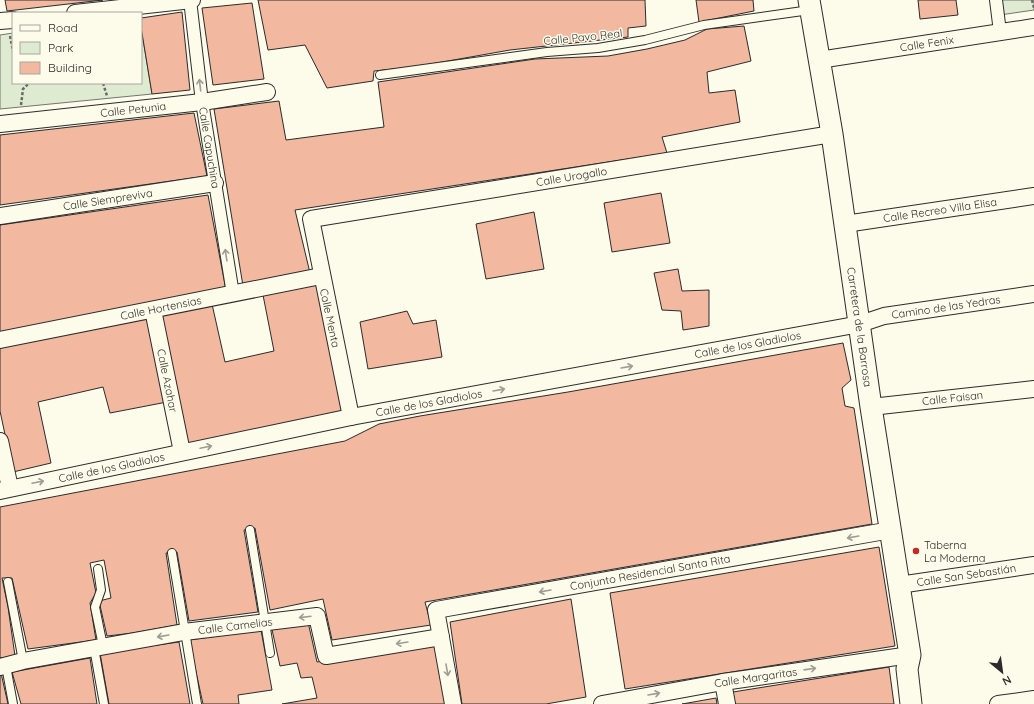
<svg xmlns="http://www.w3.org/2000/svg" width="1034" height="704" font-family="Quicksand,sans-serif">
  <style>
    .green { fill: #deebd1; stroke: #74746e }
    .building { fill: #f2b8a0; stroke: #2b2b2b }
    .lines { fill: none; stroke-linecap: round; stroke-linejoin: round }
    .service-casing { stroke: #2b2b2b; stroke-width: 10 }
    .pedestrian-casing { stroke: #2b2b2b; stroke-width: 14 }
    .minor-casing { stroke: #2b2b2b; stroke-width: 18 }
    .tertiary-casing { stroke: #2b2b2b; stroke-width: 23 }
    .path { stroke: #6a6964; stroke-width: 2.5; stroke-dasharray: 3 2; stroke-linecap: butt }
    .service { stroke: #fdfbea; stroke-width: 8 }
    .pedestrian { stroke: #fdfbea; stroke-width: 12 }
    .minor { stroke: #fdfbea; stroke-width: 16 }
    .tertiary { stroke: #fdfbea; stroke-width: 21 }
    .oneway { stroke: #9e9d94 }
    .poi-dot { fill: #c62828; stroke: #fdfbea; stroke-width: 1.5 }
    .labels { text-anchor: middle; stroke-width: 3; stroke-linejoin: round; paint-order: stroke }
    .street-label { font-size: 11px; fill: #2b2b2b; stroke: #fdfbea }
    .poi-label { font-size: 11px; fill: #2b2b2b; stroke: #fdfbea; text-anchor: start }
  </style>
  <rect width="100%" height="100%" fill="#fdfbea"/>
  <g class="green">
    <path d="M991 0H1034V10L993 16Z"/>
    <path d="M141 27 152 94 0 109V35L13 33V83H141Z"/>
  </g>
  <g class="building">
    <path d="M5 0H103L7 11Z"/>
    <path d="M258 0H645L646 26 628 28V37L510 50 414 67 374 71 373 81 327 88 305 45 268 50Z"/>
    <path d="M696 0H753L754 11 699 22Z"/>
    <path d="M918 0H956L958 15 920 19Z"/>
    <path d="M252 3 264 79 213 85 202 8Z"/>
    <path d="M182 12 190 90 152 94 141 27V18Z"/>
    <path d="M744 26 751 61 707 72 709 93 735 90 740 122 662 137 667 153 295 210 310 273 243 286 214 109 279 101 286 140 384 127 378 82 535 59 608 56 647 49 685 40 707 29Z"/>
    <path d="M194 113 207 176 0 205V135Z"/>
    <path d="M661 193 670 243 612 252 604 203Z"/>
    <path d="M208 195 226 290 0 333V225Z"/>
    <path d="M534 212 544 269 486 279 476 224Z"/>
    <path d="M678 269 682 291 709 290V326L683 330 681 311 662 310 654 273Z"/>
    <path d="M317 284 344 411 187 445 159 315 212 304 225 362 274 351 263 295Z"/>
    <path d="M407 311 413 324 436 320 442 357 368 369 360 322Z"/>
    <path d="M149 317 167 402 110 413 103 387 38 402 51 463 13 472 0 411V346Z"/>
    <path d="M843 343 851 380 842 388 845 406 854 408 872 524 425 602 431 625 332 640 323 599 270 610 255 528 244 530 258 612 189 621 177 552 166 553 177 625 133 633 107 636 99 601 111 598 104 560 90 563 96 593 90 603 96 640 28 649 12 578H2L8 607 15 656 0 658V507L345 441 379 424 420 416 568 392Z"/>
    <path d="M879 547 895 646 625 689 610 593Z"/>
    <path d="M571 599 586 697 546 704H462L450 622Z"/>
    <path d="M308 622 317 662 435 645 446 704H282L317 698 312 677 301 678 297 663 280 666 271 625Z"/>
    <path d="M261 630 272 690 238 695 239 704H203L189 640Z"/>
    <path d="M179 642 190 704H109L100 653Z"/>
    <path d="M90 658 97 704H21L12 672Z"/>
    <path d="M889 667 894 704H735L733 692Z"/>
    <path d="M0 673H1L8 704H0Z"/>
    <path d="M716 698 717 704H682Z"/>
  </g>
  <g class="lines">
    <g class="service-casing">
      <g id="service">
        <path d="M380 75 547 52 598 48 645 40 704 25 810 10"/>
        <path d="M250 530 270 653"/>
        <path d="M172 553 197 704"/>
        <path d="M98 569 101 590 95 607 103 646"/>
        <path d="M8 582 23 661"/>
        <path d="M94 648 104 704"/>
        <path d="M6 666 13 704"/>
      </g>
    </g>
    <g class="pedestrian-casing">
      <g id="pedestrian">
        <path id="s1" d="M190 0 202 102 233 294"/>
        <path d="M996 0 1000 32"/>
      </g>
    </g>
    <g class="minor-casing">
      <g id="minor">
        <path d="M75 13 192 0"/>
        <path d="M0 21 13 20"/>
        <path id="s2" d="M819 60 1034 27"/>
        <path id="s3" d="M0 124 202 102 267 92"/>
        <path id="s4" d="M0 216 215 183"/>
        <path id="s5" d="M845 224 1034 196"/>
        <path id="s6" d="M153 310 182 452"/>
        <path id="s7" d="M0 340 321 276"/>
        <path id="s8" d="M871 407 1034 389"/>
        <path id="s9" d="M351 417 311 219 832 134"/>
        <path d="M0 441 10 488"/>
        <path id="s10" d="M0 491 351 417 860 324 884 316 1034 294"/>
        <path id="s11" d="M899 585 1034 565"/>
        <path id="s12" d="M0 667 23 661 184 632 317 616 326 656 441 637"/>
        <path d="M723 682 727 704"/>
        <path id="s13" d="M453 704 436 610 891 530"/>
        <path id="s14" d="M602 704 723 682 910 655"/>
        <path d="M998 704 1034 699"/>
      </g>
    </g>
    <g class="tertiary-casing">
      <g id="tertiary">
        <path id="s15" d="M809 0 832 134 871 407 910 655 907 669 911 704"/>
      </g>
    </g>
    <g class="path">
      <path d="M1032 0 1034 8"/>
      <path d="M10 36 13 51"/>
      <path d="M103 83 107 96"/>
      <path d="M21 105 23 89 29 83"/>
    </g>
    <use href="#service" class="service"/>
    <use href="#pedestrian" class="pedestrian"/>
    <use href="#minor" class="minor"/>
    <use href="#tertiary" class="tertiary"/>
  </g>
  <defs><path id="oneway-shaft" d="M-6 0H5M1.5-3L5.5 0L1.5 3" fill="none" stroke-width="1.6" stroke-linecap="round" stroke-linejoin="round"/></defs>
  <g class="oneway">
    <use href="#oneway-shaft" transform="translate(200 85) rotate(-97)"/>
    <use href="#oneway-shaft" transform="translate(226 255) rotate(-99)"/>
    <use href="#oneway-shaft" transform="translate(627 367) rotate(-10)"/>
    <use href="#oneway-shaft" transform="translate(499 390) rotate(-10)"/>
    <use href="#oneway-shaft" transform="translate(206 447) rotate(-12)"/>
    <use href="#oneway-shaft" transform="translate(38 482) rotate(-12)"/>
    <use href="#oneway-shaft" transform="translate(853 537) rotate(170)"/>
    <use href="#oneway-shaft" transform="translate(545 591) rotate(170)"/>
    <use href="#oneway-shaft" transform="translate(305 617) rotate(173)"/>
    <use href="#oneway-shaft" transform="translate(163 636) rotate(170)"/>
    <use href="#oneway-shaft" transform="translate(402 643) rotate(171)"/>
    <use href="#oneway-shaft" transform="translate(810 669) rotate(-8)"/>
    <use href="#oneway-shaft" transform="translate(447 670) rotate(80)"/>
    <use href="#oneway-shaft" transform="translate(654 694) rotate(-10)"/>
  </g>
  <circle class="poi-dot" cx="916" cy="551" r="4"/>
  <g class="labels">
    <g class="street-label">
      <text transform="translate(583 37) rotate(-6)" y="4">Calle Pavo Real</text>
      <text dy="4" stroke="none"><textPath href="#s2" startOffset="109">Calle Fenix</textPath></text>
      <text dy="4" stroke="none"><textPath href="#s3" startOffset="134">Calle Petunia</textPath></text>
      <text dy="4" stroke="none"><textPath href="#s1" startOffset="149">Calle Capuchina</textPath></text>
      <text dy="4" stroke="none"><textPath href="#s9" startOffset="466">Calle Urogallo</textPath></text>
      <text dy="4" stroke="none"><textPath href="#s4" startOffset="109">Calle Siempreviva</textPath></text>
      <text dy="4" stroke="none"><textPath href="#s5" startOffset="96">Calle Recreo Villa Elisa</textPath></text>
      <text dy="4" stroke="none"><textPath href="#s10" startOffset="964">Camino de las Yedras</textPath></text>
      <text dy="4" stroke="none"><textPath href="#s7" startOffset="164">Calle Hortensias</textPath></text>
      <text transform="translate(330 318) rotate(78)" y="4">Calle Menta</text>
      <text dy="4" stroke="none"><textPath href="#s15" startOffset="331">Carretera de la Barrosa</textPath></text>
      <text dy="4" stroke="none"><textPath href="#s10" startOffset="762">Calle de los Gladiolos</textPath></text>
      <text dy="4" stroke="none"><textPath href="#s6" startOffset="72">Calle Azahar</textPath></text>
      <text dy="4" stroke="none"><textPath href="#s8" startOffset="82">Calle Faisan</textPath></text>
      <text dy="4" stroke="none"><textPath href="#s10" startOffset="438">Calle de los Gladiolos</textPath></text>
      <text dy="4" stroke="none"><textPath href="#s10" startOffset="114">Calle de los Gladiolos</textPath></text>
      <text dy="4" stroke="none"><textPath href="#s13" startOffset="313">Conjunto Residencial Santa Rita</textPath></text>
      <text dy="4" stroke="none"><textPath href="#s11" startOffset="68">Calle San Sebastián</textPath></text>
      <text dy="4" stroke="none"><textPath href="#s12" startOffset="239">Calle Camelias</textPath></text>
      <text dy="4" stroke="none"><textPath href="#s14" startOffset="156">Calle Margaritas</textPath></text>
    </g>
    <g class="poi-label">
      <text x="924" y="549">Taberna<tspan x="924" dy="13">La Moderna</tspan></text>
    </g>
  </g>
  <rect x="12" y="12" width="130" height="72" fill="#fdfbea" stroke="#a9a89e"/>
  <rect x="20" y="25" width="20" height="6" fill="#fdfbea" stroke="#a9a89e"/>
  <text x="48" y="32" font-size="12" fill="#2b2b2b">Road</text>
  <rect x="20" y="42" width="20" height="12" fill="#deebd1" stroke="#a9a89e"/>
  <text x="48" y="52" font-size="12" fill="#2b2b2b">Park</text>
  <rect x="20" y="62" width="20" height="12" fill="#f2b8a0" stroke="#a9a89e"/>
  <text x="48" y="72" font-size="12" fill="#2b2b2b">Building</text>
  <g transform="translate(1002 672) rotate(151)" stroke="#fdfbea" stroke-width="3" paint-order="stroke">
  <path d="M0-3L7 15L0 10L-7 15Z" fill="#2b2b2b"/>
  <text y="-6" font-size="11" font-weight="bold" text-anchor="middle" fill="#2b2b2b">N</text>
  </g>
</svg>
